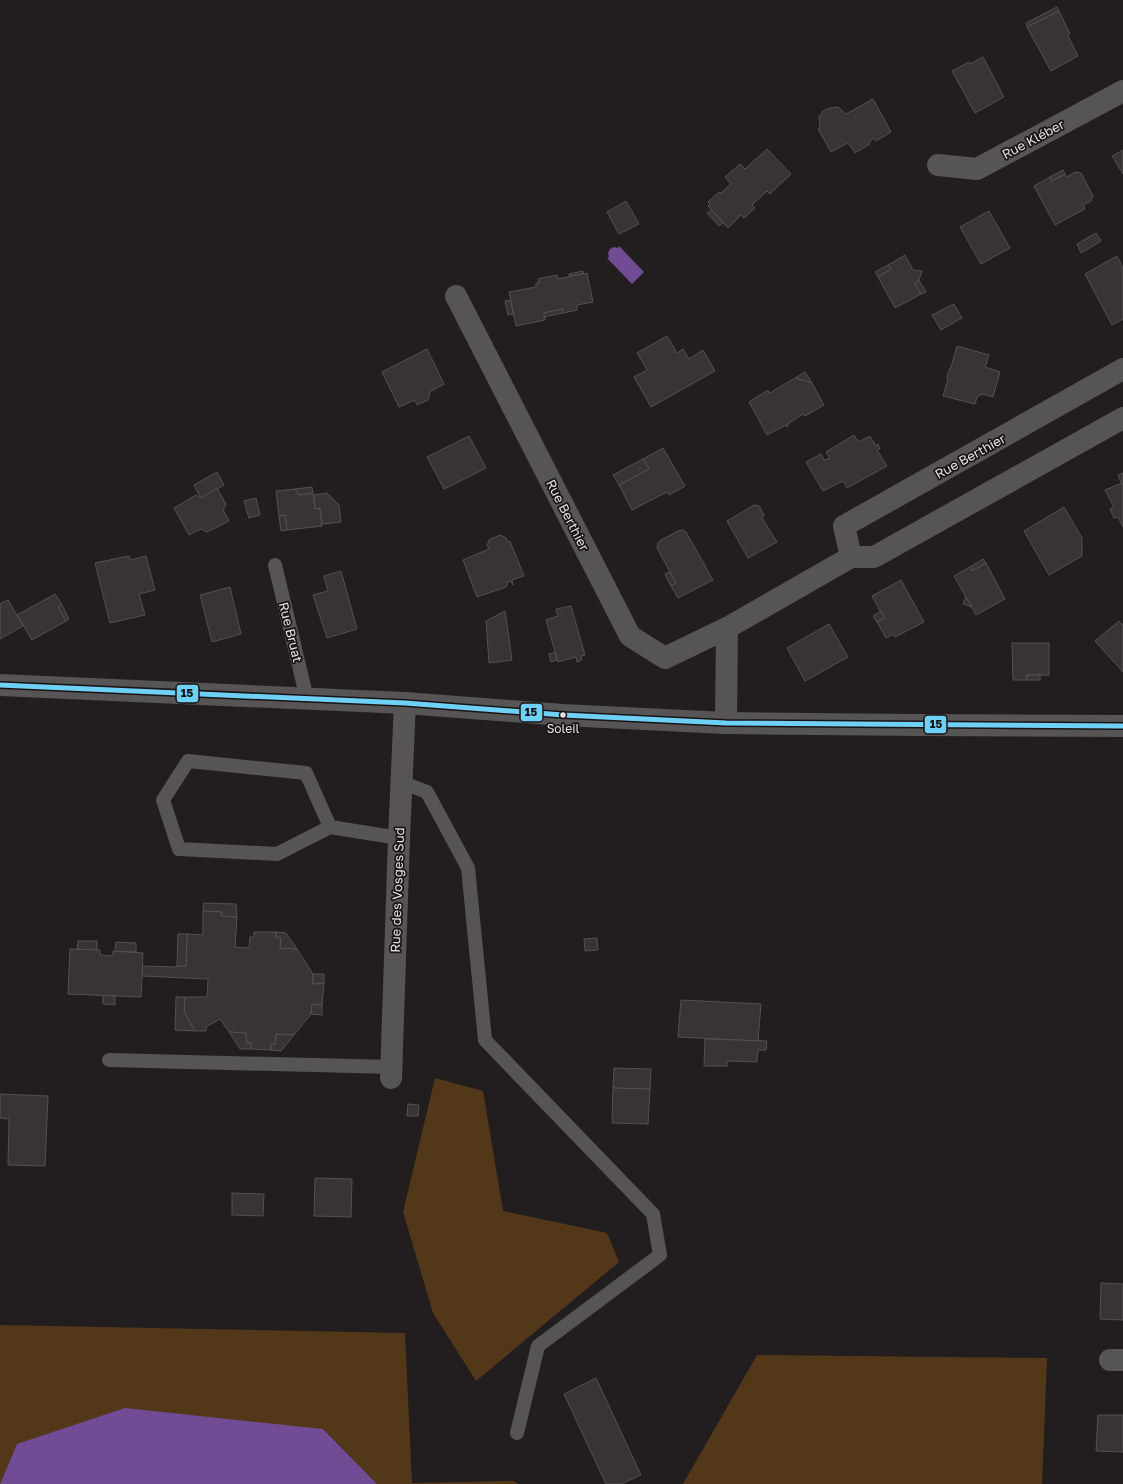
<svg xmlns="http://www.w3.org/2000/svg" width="1123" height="1484" font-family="'Golos Text',sans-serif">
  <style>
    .green { fill: #523819 }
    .water { fill: #714b94 }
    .building { fill: #383434; stroke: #545050 }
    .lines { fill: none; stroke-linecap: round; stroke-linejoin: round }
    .service { stroke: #565455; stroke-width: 14 }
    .minor { stroke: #565455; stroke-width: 22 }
    .bus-1-casing { stroke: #1a1314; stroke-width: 8 }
    .bus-1 { stroke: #6fd0f6; stroke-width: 5 }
    .bus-dot { fill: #e7e2e3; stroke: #1a1314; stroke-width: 1.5 }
    .labels { text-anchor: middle; stroke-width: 3.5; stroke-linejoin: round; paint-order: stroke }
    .bus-label { font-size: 12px; fill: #e7e2e3; stroke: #1a1314 }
    .street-label { font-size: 13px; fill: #e7e2e3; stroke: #1a1314 }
    .line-badge { stroke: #1a1314; stroke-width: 1.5 }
    .pale-badge-label { font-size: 11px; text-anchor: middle; font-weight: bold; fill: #111 }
  </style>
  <rect width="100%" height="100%" fill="#221d1e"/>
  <g class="green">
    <path d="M435 1078 483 1091 503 1211 607 1233 619 1262 476 1381 433 1313 403 1212Z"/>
    <path d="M0 1325 405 1333 412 1483 514 1481 518 1484H377L323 1429 17 1444 0 1484Z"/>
    <path d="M757 1355 1047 1358 1042 1484H683Z"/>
  </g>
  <g class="water">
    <path d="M619 246 644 272 632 284 607 258 609 257 608 253 610 249 614 247 618 248Z"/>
    <path d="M125 1408 323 1429 377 1484H0L17 1444Z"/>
  </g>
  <g class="building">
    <path d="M1057 7 1059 11 1027 27 1026 23Z"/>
    <path d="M1059 11 1070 34 1068 36 1078 56 1051 71 1027 27Z"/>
    <path d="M983 57 1004 97 975 113 952 71 969 62 970 64Z"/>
    <path d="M873 99 891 132 876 141 874 138 869 142 870 144 855 153 848 143 831 152 818 129H820L819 117 823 111 830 108 838 107 846 114Z"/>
    <path d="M767 149 791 174 770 194 767 191 752 205 755 208 744 218 741 215 728 228 708 206 710 204 708 202 719 192 721 193 731 184 725 177 740 164 745 169Z"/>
    <path d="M1123 150V174L1112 156Z"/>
    <path d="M1063 170 1065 174 1052 181 1050 177Z"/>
    <path d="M1075 172 1081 173 1093 196 1091 201 1083 205 1085 209 1055 225 1034 186 1050 177 1052 181 1065 174 1067 177Z"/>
    <path d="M626 201 639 224 619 234 607 212Z"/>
    <path d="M712 210 723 223 719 226 707 213Z"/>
    <path d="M989 211 1010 248 981 264 960 227Z"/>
    <path d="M1096 233 1101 241 1081 253 1077 244Z"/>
    <path d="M905 255 913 270 922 271 919 280 915 283 921 294 895 308 878 277 891 269 888 265Z"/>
    <path d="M1117 256 1123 268V319L1112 325 1085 274Z"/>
    <path d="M888 265 891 269 878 277 875 272Z"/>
    <path d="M583 271 584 274 569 276V274Z"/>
    <path d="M587 273 593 302 577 305V310L563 313 562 309 544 313 545 320 516 326 509 292 536 287V283H539L538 279 557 275 558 279Z"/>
    <path d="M919 280 926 292 921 294 915 283Z"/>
    <path d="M511 300 513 314 508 315 505 301Z"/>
    <path d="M954 304 962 318 941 330 932 315Z"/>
    <path d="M562 309 563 313 544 317V313Z"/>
    <path d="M667 336 677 353 683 349 689 359 703 350 715 371 651 407 634 377 647 370 637 353Z"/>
    <path d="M957 346 989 355 985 367 1000 372 993 397 982 394 977 397 975 404 943 396 948 379 947 376 950 368 951 367Z"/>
    <path d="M427 349 444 384 430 392 428 400 417 405 415 400 399 407 382 372Z"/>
    <path d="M805 372 812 383 795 378Z"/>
    <path d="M795 378 812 383 824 405 805 416 803 414 788 424V426L787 427 786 425 767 435 749 402 768 390 770 393Z"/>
    <path d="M854 435 858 442 870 436 876 446 878 444 880 449 877 450 887 466 847 488 843 481 823 491 806 462 821 454 824 460 830 458 826 452Z"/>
    <path d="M469 436 486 468 444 489 427 457Z"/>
    <path d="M663 448 685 486 669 495 667 492 632 510 619 485 649 469 643 459Z"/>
    <path d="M643 459 649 469 619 485 613 475Z"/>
    <path d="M217 472 224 485 201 498 194 485Z"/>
    <path d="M1123 473V487L1118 475Z"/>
    <path d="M1122 483 1123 487V527L1118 517 1114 518 1110 509 1114 507 1105 490Z"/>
    <path d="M312 487 313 493 299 495 295 489Z"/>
    <path d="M217 488 226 504 223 510 229 521 207 532 201 529 189 535 174 508 196 495 201 498Z"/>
    <path d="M295 489 299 495 313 493 315 509 320 508 322 526 287 530 285 515 279 516 276 491Z"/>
    <path d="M327 493 339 505 341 522 322 524 320 508 315 509 314 495Z"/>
    <path d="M256 498 260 515 249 518 244 501Z"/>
    <path d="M754 505 759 506 764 515 762 518 777 542 748 558 727 521Z"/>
    <path d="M1064 507 1082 538V556L1049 575 1024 531Z"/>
    <path d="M285 515 287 530 281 531 279 516Z"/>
    <path d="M682 530 686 532 690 539 713 580 678 598 671 586 676 583 657 548 658 543 661 540 678 531Z"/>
    <path d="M501 535 506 538 508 542 510 541 524 576 512 580 513 585 511 581 508 582 506 587 477 597 463 560 489 549 487 545 490 539Z"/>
    <path d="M129 556 130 560 146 556 155 590 139 594 145 615 110 623 95 563Z"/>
    <path d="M983 559 986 563 972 571 970 567Z"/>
    <path d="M986 563 1005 599 976 615 954 576 970 567 972 571Z"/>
    <path d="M341 571 357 629 327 638 313 595 328 591 324 576Z"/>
    <path d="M670 572 676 583 671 586 665 574Z"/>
    <path d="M901 580 924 622 895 637 894 634 886 638 877 622 884 618 872 596Z"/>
    <path d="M230 587 241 634 212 642 200 595Z"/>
    <path d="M55 594 62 605 58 607 66 621 32 640 17 615Z"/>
    <path d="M966 597 972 607 963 604Z"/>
    <path d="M8 600 23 626 0 639V604Z"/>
    <path d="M62 605 69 619 66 621 58 607Z"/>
    <path d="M571 606 585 655 581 656 582 660 577 662 576 657 558 662 546 620 558 616 556 609Z"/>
    <path d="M505 611 512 660 489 663 486 621Z"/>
    <path d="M881 611 884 618 877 622 873 616Z"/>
    <path d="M1119 621 1123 625V672L1095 641Z"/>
    <path d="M829 624 848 657 805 681 787 648Z"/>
    <path d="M1012 643H1049V675H1027V680H1013Z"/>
    <path d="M555 652 557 660 551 662 549 654Z"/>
    <rect x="1027" y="675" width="13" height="5"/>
    <path d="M204 903 236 904 237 917 221 916 222 912 203 911Z"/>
    <path d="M203 911 222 912 221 916 237 917 235 947 249 948 250 937H254V932H276V937L281 938 280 948 297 949 313 974V984L324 983 322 1005 312 1004 311 1014 294 1035 276 1034 275 1045 271 1044V1050L251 1049V1043H247L246 1033 229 1032 220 1019 206 1027V1031H195L184 1012 185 997H207L208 979 142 976V966L177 967V966H186L187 934 203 935Z"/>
    <path d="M276 932 286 933 297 949 280 948 281 938 276 937Z"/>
    <path d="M178 934H187L186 966H177Z"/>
    <path d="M597 938 598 950 585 951 584 939Z"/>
    <path d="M78 941H97V950L77 949Z"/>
    <path d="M116 942 136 943V952L115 951Z"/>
    <path d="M70 949 100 950V955L113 956V951L143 953 141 997 68 994Z"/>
    <path d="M313 974H324V983L313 984Z"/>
    <path d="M103 995 115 996V1005L103 1004Z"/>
    <path d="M176 997H185L184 1012 195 1031 175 1030Z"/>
    <path d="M681 1000 761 1004 758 1041 678 1037Z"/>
    <path d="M312 1004 322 1005V1015L311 1014Z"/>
    <path d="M229 1032 246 1033 247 1043H251V1049H240Z"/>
    <path d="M276 1034 294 1035 281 1051 271 1050V1044L275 1045Z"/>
    <path d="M705 1039 767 1041 766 1050H758L757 1062 727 1061V1066H704Z"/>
    <path d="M614 1068 651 1069 650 1089 613 1088Z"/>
    <path d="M613 1088 650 1089 648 1124 612 1123Z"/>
    <path d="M0 1094 48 1096 45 1166 8 1165 9 1119 0 1118Z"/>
    <path d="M408 1104 419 1105 418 1116H407Z"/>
    <path d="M315 1178 352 1179 351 1217 314 1216Z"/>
    <path d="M232 1193 264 1194 263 1216 232 1215Z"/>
    <path d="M1101 1283 1123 1284V1320L1100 1319Z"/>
    <path d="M596 1378 641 1475 621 1484H606L564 1394Z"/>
    <path d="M1098 1415H1123V1452L1096 1451Z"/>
  </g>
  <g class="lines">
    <g class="service">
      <path d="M275 565 307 699"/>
      <path d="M401 782 427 792 468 868 485 1040 653 1214 660 1255 538 1346 517 1433"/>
      <path d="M330 827 306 773 188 761 163 800 179 849 277 854 330 827 399 838"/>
      <path d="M109 1060 392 1067"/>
    </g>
    <g class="minor">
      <path d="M938 165 977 169 1123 91"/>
      <path d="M456 296 630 636 665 658 727 628"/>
      <path d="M851 557 844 526 1123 369"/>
      <path d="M0 685 405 703 563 715 726 723 915 725 1123 726"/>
      <path d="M726 723 727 628 851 557H874L1123 418"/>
      <path d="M391 1078 399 838 405 703"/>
      <path d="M1110 1360H1123"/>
    </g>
    <g class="bus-1-casing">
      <path id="bus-1" d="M0 685 405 703 563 715 726 723 1123 726"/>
    </g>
    <use href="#bus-1" class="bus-1"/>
  </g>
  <circle class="bus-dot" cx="563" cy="715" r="3.5"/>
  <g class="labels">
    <g class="bus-label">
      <text x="563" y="733">Soleil</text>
    </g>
    <g class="street-label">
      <text transform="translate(1033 139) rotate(-28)" y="5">Rue Kléber</text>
      <text transform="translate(970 456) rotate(-29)" y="5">Rue Berthier</text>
      <text transform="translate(568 515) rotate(63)" y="5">Rue Berthier</text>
      <text transform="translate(291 632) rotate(76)" y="5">Rue Bruat</text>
      <text transform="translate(397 890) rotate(-88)" y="5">Rue des Vosges Sud</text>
    </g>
  </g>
  <g class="line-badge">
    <rect x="176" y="684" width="23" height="19" rx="4" fill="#6fd0f6"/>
    <rect x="520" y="703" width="23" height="19" rx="4" fill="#6fd0f6"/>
    <rect x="924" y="715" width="23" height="19" rx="4" fill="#6fd0f6"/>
  </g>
  <g class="pale-badge-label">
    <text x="187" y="697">15</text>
    <text x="531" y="716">15</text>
    <text x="936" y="728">15</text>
  </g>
</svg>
